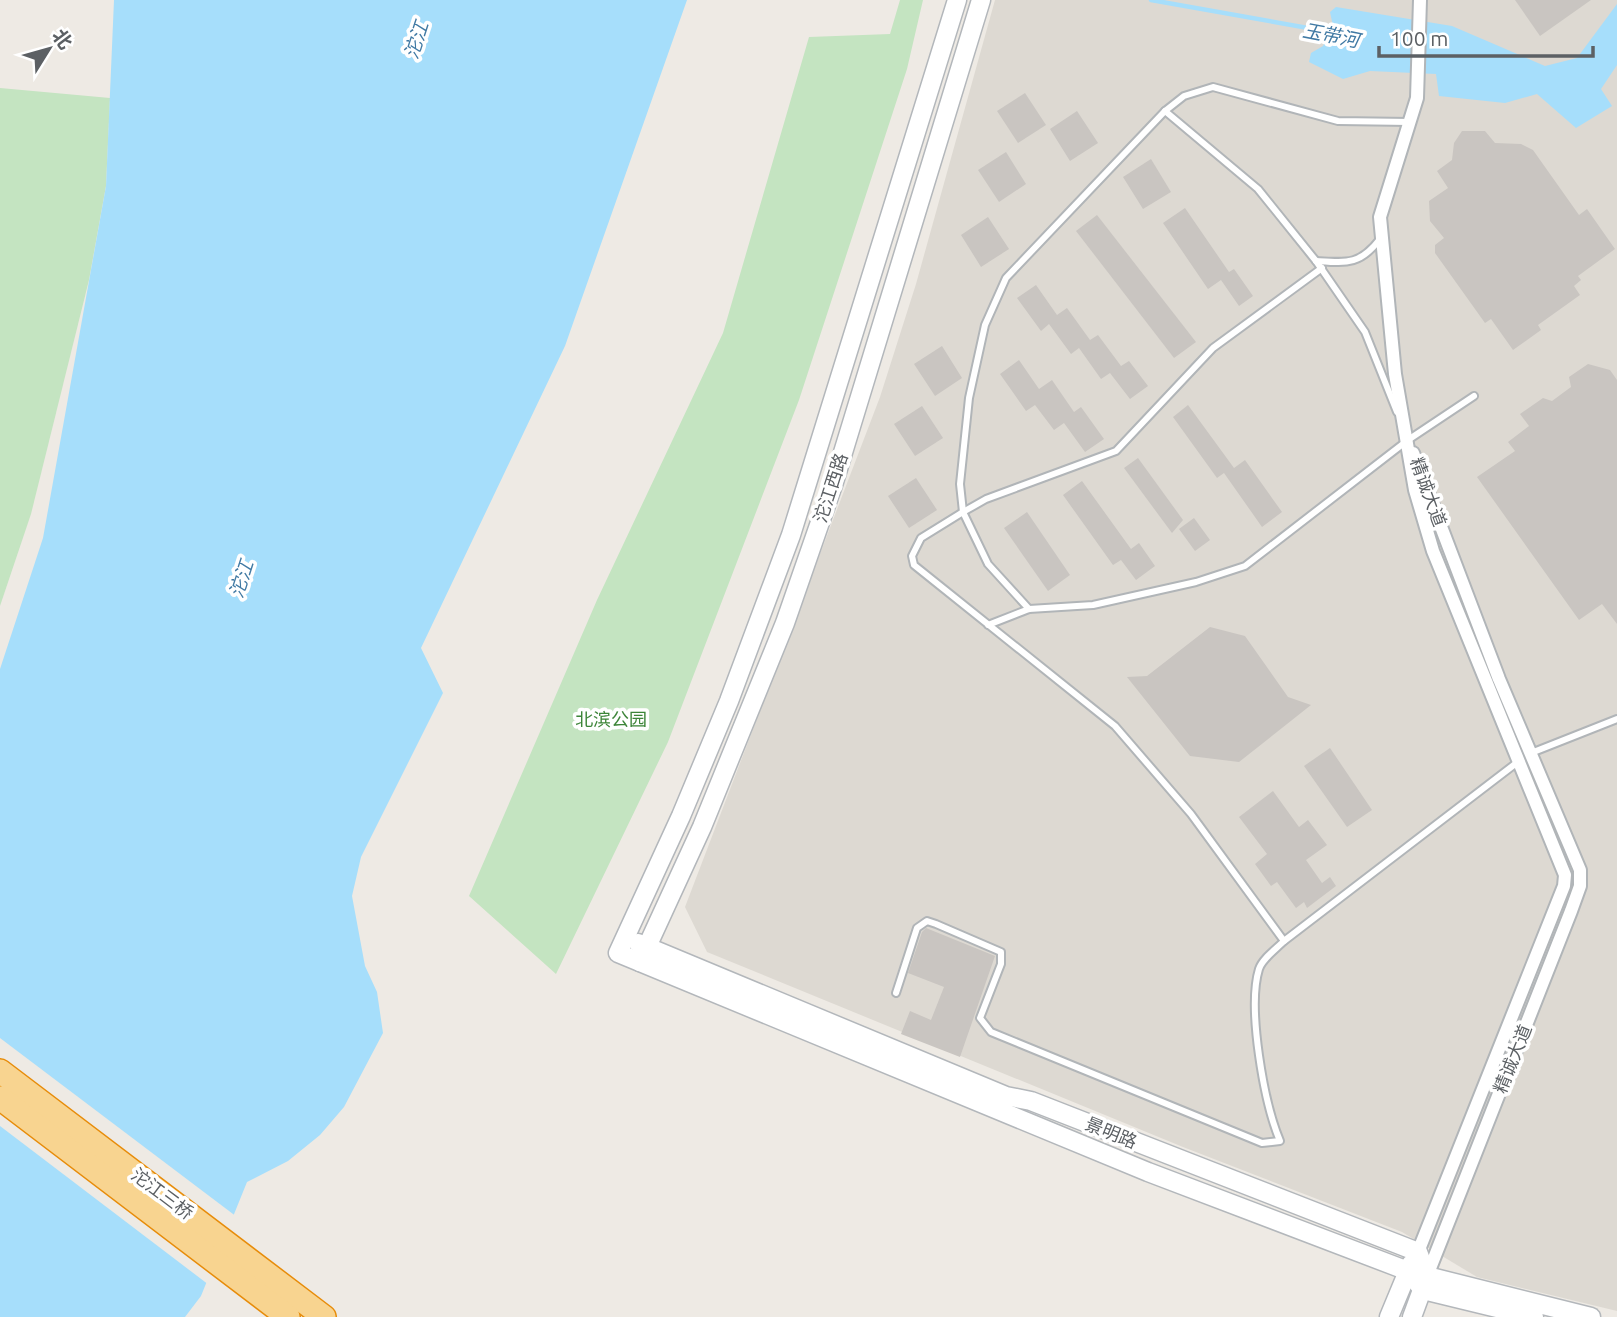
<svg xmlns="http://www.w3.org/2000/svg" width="1617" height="1317" font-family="Ubuntu,'Noto Sans SC',sans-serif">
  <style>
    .education { fill: #ddd9d2 }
    .green { fill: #c4e4c1 }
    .water { fill: #a6defb }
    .pier { fill: #eeeae4 }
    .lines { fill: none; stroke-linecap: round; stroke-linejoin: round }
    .stream { stroke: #a6defb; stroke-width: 4.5 }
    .building { fill: #c9c5c1 }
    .lane-casing { stroke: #b1b5b8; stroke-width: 10 }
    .street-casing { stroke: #b1b5b8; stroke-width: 16 }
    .secondary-casing { stroke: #b3b7bb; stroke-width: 21 }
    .highway-casing { stroke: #e78c0a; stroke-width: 26 }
    .lane { stroke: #fff; stroke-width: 6 }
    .street { stroke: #fff; stroke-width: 12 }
    .secondary { stroke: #fff; stroke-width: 18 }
    .highway { stroke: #f8d490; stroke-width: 23 }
    .labels { text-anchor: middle; stroke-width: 7; stroke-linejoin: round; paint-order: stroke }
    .street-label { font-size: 18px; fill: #5c6064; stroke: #fff }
    .park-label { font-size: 18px; fill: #3d8539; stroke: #fff }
    .water-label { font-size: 19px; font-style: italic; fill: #417aa4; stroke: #fff }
  </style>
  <rect width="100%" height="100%" fill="#eeeae4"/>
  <path class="education" d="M995 0H1617V1311L1477 1277 1402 1232 1183 1147 707 952 685 907 880 397 916 284Z"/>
  <g class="green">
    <path d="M900 0H923L907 69 799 400 668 742 556 974 469 896 597 600 723 333 809 37 890 34Z"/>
    <path d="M0 88 110 98 106 186 89 280 31 514 0 606Z"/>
  </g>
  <g class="water">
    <path d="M114 0H687L565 346 421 648 443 693 361 857 352 896 365 966 377 992 383 1033 344 1107 320 1135 288 1161 247 1182 201 1296 185 1317H0V669L43 538 106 186Z"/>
    <path d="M1617 4V65L1601 89 1612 106 1576 128 1537 94 1505 103 1439 96 1436 74 1370 71 1343 79 1309 62 1311 53 1323 46 1333 26 1330 12 1336 7 1452 26 1545 66 1577 58Z"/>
  </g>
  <path class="pier" d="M0 1038 237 1217 209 1285 0 1126Z"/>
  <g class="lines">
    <path class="stream" d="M1151 0 1336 33"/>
  </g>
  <g class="building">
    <path d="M1515 0H1591L1540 36Z"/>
    <path d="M1025 93 1046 125 1018 143 997 111Z"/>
    <path d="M1077 111 1098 143 1070 161 1050 129Z"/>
    <path d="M1462 131H1485L1495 143 1521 144 1533 150 1579 215 1587 209 1615 249 1578 276 1581 280 1574 286 1580 295 1538 325 1541 330 1513 350 1491 319 1485 323 1435 253V245L1444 238 1430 221 1429 201 1448 188 1437 171 1452 160 1454 143Z"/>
    <path d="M1006 152 1026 184 999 202 978 170Z"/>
    <path d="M1151 159 1171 192 1143 209 1123 177Z"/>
    <path d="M1185 208 1229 272 1234 269 1253 296 1239 306 1221 280 1208 289 1163 223Z"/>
    <path d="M1097 215 1196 342 1174 358 1076 231Z"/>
    <path d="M988 217 1009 249 981 267 961 235Z"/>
    <path d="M1036 285 1057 315 1067 308 1090 340 1098 335 1121 366 1129 361 1148 386 1130 399 1110 373 1101 379 1079 348 1071 354 1049 324 1041 331 1017 298Z"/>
    <path d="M942 346 962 378 935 396 914 364Z"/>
    <path d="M1019 360 1039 389 1052 380 1074 412 1081 407 1104 439 1085 452 1064 423 1054 430 1035 405 1026 411 1000 374Z"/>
    <path d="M1588 364 1610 370 1617 380V624L1602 604 1579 620 1477 477 1515 451 1508 442 1529 426 1520 414 1543 398 1552 401 1571 387 1569 377Z"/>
    <path d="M1188 405 1234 468 1245 460 1282 512 1262 527 1224 473 1217 478 1173 417Z"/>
    <path d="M922 406 943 438 915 456 894 424Z"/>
    <path d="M1138 458 1183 520 1172 533 1124 468Z"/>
    <path d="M916 478 937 510 909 528 888 496Z"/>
    <path d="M1082 481 1131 549 1139 543 1155 566 1136 580 1121 560 1113 565 1063 495Z"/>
    <path d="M1027 512 1070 575 1048 591 1004 528Z"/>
    <path d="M1194 518 1210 540 1195 551 1179 529Z"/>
    <path d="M1210 627 1245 636 1288 697 1311 705 1239 762 1190 756 1127 677 1147 676Z"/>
    <path d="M1330 748 1372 810 1347 827 1304 766Z"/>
    <path d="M1273 791 1299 827 1308 820 1327 845 1306 860 1322 883 1330 877 1336 886 1307 908 1304 902 1296 908 1277 882 1271 886 1255 864 1267 854 1239 817Z"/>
    <path d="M926 928 995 956 960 1057 901 1034 910 1011 931 1020 944 987 908 973 922 932Z"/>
  </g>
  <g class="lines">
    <g class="lane-casing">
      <g id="lane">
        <path d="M1165 111 1258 189 1316 261 1365 332 1397 412"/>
        <path d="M1316 261C1347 263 1360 265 1380 239"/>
        <path d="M1029 609 988 564 963 512 960 484 969 398 985 325 1006 278 1165 111 1184 96 1213 87 1338 121 1410 122"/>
        <path d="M988 625 1029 609 1093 605 1196 582 1245 566 1408 440 1474 396"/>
        <path d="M1531 753 1617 719"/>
        <path d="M1284 941 1191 814 1115 726 914 565 912 556 921 538 963 512 986 499 1116 451 1213 348 1322 268"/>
        <path d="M896 993 917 928 927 921 936 924 1001 952V964L980 1018 991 1032 1262 1143 1280 1141C1264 1103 1247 1008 1259 969 1262 959 1276 949 1284 941L1519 761"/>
      </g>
    </g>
    <g class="street-casing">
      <g id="street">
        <path d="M1413 453 1499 679 1580 870V886L1571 911 1427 1276"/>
        <path d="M1418 1252 1564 886 1565 875 1433 551 1415 490 1395 374 1380 217 1417 98 1420 0"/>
      </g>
    </g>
    <g class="secondary-casing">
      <g id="secondary">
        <path d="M957 0 791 535 729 701 681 816 618 953 1148 1172 1408 1271 1423 1290 1534 1317"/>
        <path d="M638 943 1006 1096 1031 1101 1418 1252 1427 1276"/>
        <path d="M640 962 702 827 785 623 834 482 981 0"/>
        <path d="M1427 1276 1591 1317"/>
        <path d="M1389 1317 1411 1264"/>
        <path d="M1412 1317 1426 1279"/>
      </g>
    </g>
    <g class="highway-casing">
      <g id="highway">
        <path d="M0 1071 324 1317"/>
        <path d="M0 1098 288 1317"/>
      </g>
    </g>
    <use href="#lane" class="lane"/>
    <use href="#street" class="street"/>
    <use href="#secondary" class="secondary"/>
    <use href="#highway" class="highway"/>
  </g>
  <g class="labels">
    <g class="street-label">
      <text transform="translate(831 488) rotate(-72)" y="6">沱江西路</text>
      <text transform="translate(1428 492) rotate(70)" y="6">精诚大道</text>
      <text transform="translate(1513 1059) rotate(-68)" y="6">精诚大道</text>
      <text transform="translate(1111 1133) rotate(22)" y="6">景明路</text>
      <text transform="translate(162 1194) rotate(37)" y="6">沱江三桥</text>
    </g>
    <g class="park-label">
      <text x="611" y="726">北滨公园</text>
    </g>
    <g class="water-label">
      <text transform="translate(1331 35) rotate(11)" y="7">玉带河</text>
      <text transform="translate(416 40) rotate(-72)" y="7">沱江</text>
      <text transform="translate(241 579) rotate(-72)" y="7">沱江</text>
    </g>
  </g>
  <g transform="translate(49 49) rotate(53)" stroke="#ffffff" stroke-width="5" paint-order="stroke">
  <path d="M0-5L12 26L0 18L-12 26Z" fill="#5c6064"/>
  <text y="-10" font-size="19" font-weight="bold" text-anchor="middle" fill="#5c6064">北</text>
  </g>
  <path d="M1379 46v10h214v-10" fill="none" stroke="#5c6064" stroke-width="3.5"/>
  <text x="1390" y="46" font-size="21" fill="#5c6064" stroke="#ffffff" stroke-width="5" paint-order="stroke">100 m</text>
</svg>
